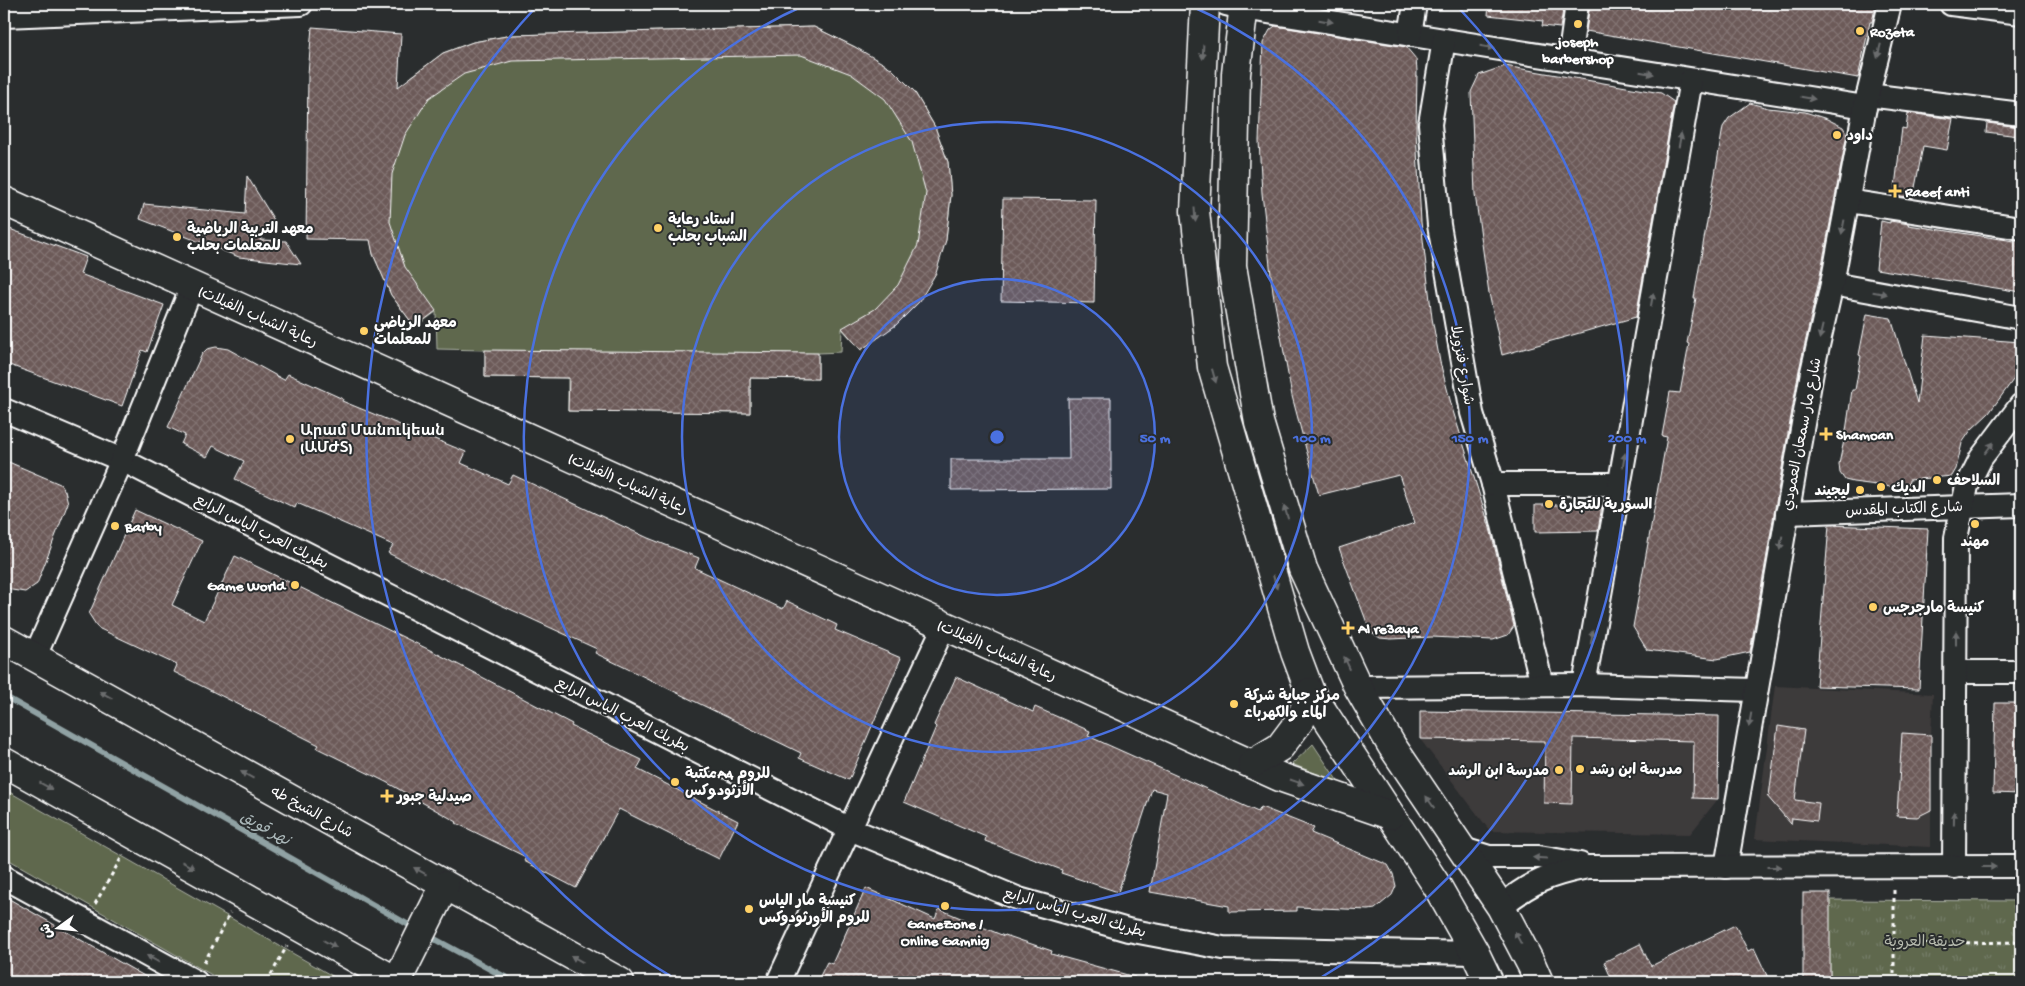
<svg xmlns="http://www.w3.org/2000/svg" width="2025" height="986" font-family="'Gochi Hand','Playpen Sans Arabic','Noto Sans Armenian',sans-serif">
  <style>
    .built { fill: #3e3a3b }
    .green { fill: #5e674e; stroke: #aeb3a6 }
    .park { fill: url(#park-tufts); stroke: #aeb3a6 }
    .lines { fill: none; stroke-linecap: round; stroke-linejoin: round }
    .stream { stroke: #90a2a4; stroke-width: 6 }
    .building { fill: url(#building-cross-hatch); stroke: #fff }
    .minor-casing { stroke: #fff; stroke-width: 26 }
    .secondary-casing { stroke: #fff; stroke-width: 31 }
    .path { stroke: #fff; stroke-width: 3; stroke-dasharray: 4 4; stroke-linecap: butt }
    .minor { stroke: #2a2d2e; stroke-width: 22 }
    .secondary { stroke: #2a2d2e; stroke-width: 28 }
    .oneway { fill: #6a6c6d }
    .ring { fill: none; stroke: #4a71e0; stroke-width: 2.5 }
    .poi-dot { fill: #ffd166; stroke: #2a2d2e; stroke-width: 2 }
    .labels { text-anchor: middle; stroke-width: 4; stroke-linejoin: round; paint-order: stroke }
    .poi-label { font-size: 15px; font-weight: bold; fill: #fff; stroke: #2a2d2e; text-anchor: start }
    .street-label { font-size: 15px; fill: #fff; stroke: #2a2d2e }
    .park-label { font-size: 15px; fill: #b7bbaf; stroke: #2a2d2e }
    .water-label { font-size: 16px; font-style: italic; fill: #acb9bb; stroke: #2a2d2e }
    .centre { fill: #4a71e0; stroke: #2a2d2e; stroke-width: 2.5 }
    .ring-label { font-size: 15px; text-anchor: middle; font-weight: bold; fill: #4a71e0; stroke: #2a2d2e; stroke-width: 4; stroke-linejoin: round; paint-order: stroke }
  </style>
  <defs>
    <pattern id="park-tufts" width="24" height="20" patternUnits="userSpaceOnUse" patternTransform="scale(1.25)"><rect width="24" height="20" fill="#5e674e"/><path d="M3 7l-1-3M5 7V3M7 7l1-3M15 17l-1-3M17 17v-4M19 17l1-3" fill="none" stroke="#767e69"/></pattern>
    <pattern id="building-cross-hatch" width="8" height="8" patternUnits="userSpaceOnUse" patternTransform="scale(1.25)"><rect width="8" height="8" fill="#6c5a59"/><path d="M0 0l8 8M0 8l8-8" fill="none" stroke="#827372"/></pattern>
  </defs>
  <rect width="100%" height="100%" fill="#2a2d2e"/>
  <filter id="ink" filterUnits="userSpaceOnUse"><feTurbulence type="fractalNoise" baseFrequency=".02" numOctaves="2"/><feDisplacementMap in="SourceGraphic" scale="10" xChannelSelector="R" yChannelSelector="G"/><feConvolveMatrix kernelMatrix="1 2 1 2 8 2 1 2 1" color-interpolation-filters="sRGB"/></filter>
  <g filter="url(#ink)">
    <g class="built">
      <path d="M1775 686 1933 694 1931 735V847L1755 839Z"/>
      <path d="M1420 711 1719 716 1718 799 1690 834 1490 831 1420 739Z"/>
    </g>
    <g class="green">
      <path d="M814 27 855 47 914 91 935 127 948 162 951 195 946 240 919 302 896 325 861 350 842 329 841 352 818 353V379L750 378V413L568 411V378L485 377V350L437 349 436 312 415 327 391 295 373 254 366 216 391 104 411 77 443 53 473 42 512 35Z"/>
      <path d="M1313 744 1339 783 1292 764Z"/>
      <path d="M4 789 343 982H224L4 857Z"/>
    </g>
    <path class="park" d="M1828 900 2021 901V982H1830Z"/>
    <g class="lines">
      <g class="stream">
        <path d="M4 696 416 929"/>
        <path d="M427 935 514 982"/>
      </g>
    </g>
    <g class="building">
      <path d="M1489 4H1564L1560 28 1542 26 1543 21 1488 15Z"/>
      <path d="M1590 4H1876L1872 22H1870L1858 78 1586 31Z"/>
      <path d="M1275 26 1406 47 1416 59 1417 71 1416 132 1421 222 1432 318 1440 362 1453 411 1490 528 1514 626 1508 635 1493 640 1432 637 1391 639 1380 638 1370 631 1339 548 1415 523 1399 475 1319 495 1306 449 1292 396 1273 293 1262 193 1259 141 1263 43 1270 30Z"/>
      <path d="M312 27 401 34 398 87 443 53 473 42 512 35 814 27 855 47 891 68 914 91 935 127 948 162 951 195 946 240 936 273 919 302 896 325 861 350 842 328 875 309 898 285 918 245 926 193 912 142 885 99 851 74 801 55 512 61 464 74 429 98 405 135 392 174 390 222 405 267 436 311 415 327 391 295 373 254 370 240 306 239 308 74Z"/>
      <path d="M1505 66 1661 93 1674 102 1636 317 1502 355 1489 293 1475 194 1471 92 1479 75Z"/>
      <path d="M1750 103 1768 108 1805 112 1827 119 1843 127 1847 134 1819 281 1799 370 1750 652 1717 659 1647 650 1633 627 1667 437 1662 436 1670 392 1680 393 1689 344 1687 343 1696 298H1694L1723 127 1729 118Z"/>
      <path d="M1908 113 1953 119 1947 150 1923 146 1913 198 1894 195 1902 128 1906 129Z"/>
      <path d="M1987 123 2020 127 2019 136 1986 132Z"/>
      <path d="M247 176 274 220 260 240 286 241 301 264 239 257 140 219 144 204 245 214Z"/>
      <path d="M1003 199 1096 200 1094 303 1001 301Z"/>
      <path d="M1881 221 1890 223V221L1909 224 1908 225 2021 242V292L1876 269Z"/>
      <path d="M4 227 86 257 80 274 164 305 147 352 142 350 122 406 4 363Z"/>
      <path d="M1867 314 1891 318 1917 403 1925 335 2021 342V369L1989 413 1971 430 1962 443 1956 469 1952 476 1909 480 1908 489 1853 482 1845 480 1840 473 1839 464 1846 431 1852 390H1855L1861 356 1859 355Z"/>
      <path d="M216 347 228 349 284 380 288 374 343 399 342 401 466 452 461 463 508 484 513 475 648 538 699 558 695 568 783 609 787 601 837 625 835 630 901 658 849 780 799 758 801 753 595 653 597 649 442 578 441 579 388 553 393 545 297 503 295 508 235 479 244 461 213 446 207 457 181 444 185 435 168 427 202 354 207 349Z"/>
      <path d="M485 350 818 353V379L750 378V413L568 411 569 378 485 377Z"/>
      <path d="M1068 398H1111V489L951 490V459H1069Z"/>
      <path d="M4 460 60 484 65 491 68 503 37 584 25 592 12 590 4 585Z"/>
      <path d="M1535 505H1602L1598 531 1535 532Z"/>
      <path d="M135 510 202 541 172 605 204 621 235 556 434 652 572 724 571 726 642 760 637 769 738 821 719 859 619 809 576 888 524 861 526 857 456 823 457 822 386 782 317 748 319 745 174 672 177 665 98 628 89 614Z"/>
      <path d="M1829 525 1928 529 1919 689 1816 686Z"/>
      <path d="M956 677 1033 712 1035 707 1090 731 1088 736 1258 812 1261 807 1314 828 1311 833 1388 865 1393 874 1396 886 1392 895 1375 909 1369 910 1297 907V911L1229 912V906L1150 892 1167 793 1152 789 1118 892 1061 873 1062 870 985 841 986 837 904 802 936 727 934 725Z"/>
      <path d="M1995 703H2021V794L1993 793Z"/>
      <path d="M1420 711 1719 716 1718 799 1693 798 1694 741 1573 738 1572 804 1544 803 1545 741 1420 739Z"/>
      <path d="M1778 726 1804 730 1795 800 1819 803 1817 821 1792 818 1791 824 1767 796H1769Z"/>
      <path d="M1902 733 1931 735V810L1917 817 1897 816Z"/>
      <path d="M866 888 935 919 939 909 1004 936 1005 935 1052 951 1051 954 1135 977 1134 982H817L827 962 832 964Z"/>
      <rect x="1803" y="893" width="27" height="87"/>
      <path d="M4 896 123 964 155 982H4Z"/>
      <path d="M1735 925 1748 951 1754 948 1770 982H1613L1604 962 1640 944 1651 966Z"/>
    </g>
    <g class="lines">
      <g class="minor-casing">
        <g id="minor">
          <path d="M1226 4 1243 8 1865 107"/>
          <path d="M1951 4 2021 13"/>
          <path d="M4 16 301 4"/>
          <path d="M1410 35 1415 4"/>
          <path d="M1444 40 1430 124 1439 225 1472 413 1493 484 1542 685"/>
          <path d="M1569 60 1577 4"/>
          <path d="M1868 95 2021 114"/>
          <path d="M1848 201 2021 228"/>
          <path d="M1832 284 2021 318"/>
          <path d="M4 410 122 460 850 829 1019 899 1128 930 1223 948 1475 953"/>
          <path d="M1493 484H1619"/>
          <path d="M1787 513 2021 505"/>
          <path d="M35 656 122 460 192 286"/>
          <path d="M1956 672H2021"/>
          <path d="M1584 685 1691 80"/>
          <path d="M1358 687 1584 685 1755 690"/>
          <path d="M1463 849 1489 857H1539L1580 864"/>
          <path d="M1726 867 1812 372 1832 284 1865 107 1890 4"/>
          <path d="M1954 867 1956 538 1967 486 1981 458 2021 405"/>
          <path d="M4 877 196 982"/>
          <path d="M1501 907C1529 882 1552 874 1588 867L2021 866"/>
          <path d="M778 982 944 626"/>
        </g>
      </g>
      <g class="secondary-casing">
        <g id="secondary">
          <path d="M1205 4 1195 211 1212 367 1295 652 1310 692 1437 886 1475 953 1489 982"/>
          <path d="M1244 4 1236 74 1232 266 1259 422 1303 569 1358 687 1392 746 1501 907 1532 966 1539 982"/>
          <path d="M4 201 1280 777 1390 815"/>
          <path d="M4 640 620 982"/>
          <path d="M4 762 398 982"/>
          <path d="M1252 764 1280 747 1301 719 1310 692"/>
          <path d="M397 981 445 885"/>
        </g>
      </g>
      <g class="path">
        <path d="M95 904 123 855"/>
        <path d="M1894 944 2021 942"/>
        <path d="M204 963 230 913"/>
        <path d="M267 982 287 946"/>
        <path d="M1894 982V888"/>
      </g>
      <use href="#minor" class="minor"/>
      <use href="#secondary" class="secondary"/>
    </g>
    <defs><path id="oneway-solid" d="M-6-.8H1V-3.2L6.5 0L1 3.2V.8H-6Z" transform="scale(1.25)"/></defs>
    <g class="oneway">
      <use href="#oneway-solid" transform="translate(1326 21) rotate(9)"/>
      <use href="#oneway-solid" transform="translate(1487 47) rotate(9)"/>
      <use href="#oneway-solid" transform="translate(1879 51) rotate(104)"/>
      <use href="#oneway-solid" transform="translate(1203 52) rotate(93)"/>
      <use href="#oneway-solid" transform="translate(1647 73) rotate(9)"/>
      <use href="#oneway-solid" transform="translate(1808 98) rotate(9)"/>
      <use href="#oneway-solid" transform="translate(1680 140) rotate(-80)"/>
      <use href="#oneway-solid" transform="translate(1195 215) rotate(86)"/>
      <use href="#oneway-solid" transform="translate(1843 227) rotate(101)"/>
      <use href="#oneway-solid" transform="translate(1880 293) rotate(10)"/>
      <use href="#oneway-solid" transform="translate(1652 300) rotate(-80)"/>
      <use href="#oneway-solid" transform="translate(1821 332) rotate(103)"/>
      <use href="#oneway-solid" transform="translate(1214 376) rotate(74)"/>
      <use href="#oneway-solid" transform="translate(1989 448) rotate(-53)"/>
      <use href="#oneway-solid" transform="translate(1624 460) rotate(-80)"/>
      <use href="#oneway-solid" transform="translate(1286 512) rotate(-107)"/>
      <use href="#oneway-solid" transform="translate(1781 543) rotate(100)"/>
      <use href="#oneway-solid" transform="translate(1275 582) rotate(74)"/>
      <use href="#oneway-solid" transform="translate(1592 637) rotate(-80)"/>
      <use href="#oneway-solid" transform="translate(1956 638) rotate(-90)"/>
      <use href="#oneway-solid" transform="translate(1347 663) rotate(-115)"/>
      <use href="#oneway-solid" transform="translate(106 695) rotate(-151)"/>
      <use href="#oneway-solid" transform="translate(1750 720) rotate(100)"/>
      <use href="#oneway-solid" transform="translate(247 775) rotate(-151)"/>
      <use href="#oneway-solid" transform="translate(1297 782) rotate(19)"/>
      <use href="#oneway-solid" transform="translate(46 786) rotate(29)"/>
      <use href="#oneway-solid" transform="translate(1430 802) rotate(-125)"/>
      <use href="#oneway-solid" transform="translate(1954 818) rotate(-89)"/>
      <use href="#oneway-solid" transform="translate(1540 858) rotate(-177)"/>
      <use href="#oneway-solid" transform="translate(188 865) rotate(29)"/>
      <use href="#oneway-solid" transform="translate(1774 867)"/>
      <use href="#oneway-solid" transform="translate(1989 867)"/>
      <use href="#oneway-solid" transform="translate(420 871) rotate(-151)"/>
      <use href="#oneway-solid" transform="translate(1518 938) rotate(-118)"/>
      <use href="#oneway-solid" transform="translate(330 944) rotate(29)"/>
      <use href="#oneway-solid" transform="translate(153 959) rotate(-151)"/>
      <use href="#oneway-solid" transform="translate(577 959) rotate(-151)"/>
    </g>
  </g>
  <circle cx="997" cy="437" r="158" fill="#4a71e0" fill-opacity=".12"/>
  <g class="ring">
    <circle cx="997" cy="437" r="158"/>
    <circle cx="997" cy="437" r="315"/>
    <path d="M1189 5A473 473 0 1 1 805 5"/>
    <path d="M677 980A630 630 0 0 1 536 7M1458 7A630 630 0 0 1 1317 980"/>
  </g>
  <g class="poi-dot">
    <circle cx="1578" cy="24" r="5"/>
    <circle cx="1860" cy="31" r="5"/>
    <circle cx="1837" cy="135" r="5"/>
    <path d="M1892.5 183.5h5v5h5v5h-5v5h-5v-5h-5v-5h5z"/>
    <circle cx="658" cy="228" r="5"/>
    <circle cx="177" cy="237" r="5"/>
    <circle cx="364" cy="331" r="5"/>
    <path d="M1823.5 426.5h5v5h5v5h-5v5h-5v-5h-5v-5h5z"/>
    <circle cx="290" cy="439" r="5"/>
    <circle cx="1937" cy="480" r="5"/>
    <circle cx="1881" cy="487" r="5"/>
    <circle cx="1860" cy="490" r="5"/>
    <circle cx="1549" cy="504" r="5"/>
    <circle cx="1975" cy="524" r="5"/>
    <circle cx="115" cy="526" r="5"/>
    <circle cx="295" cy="585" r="5"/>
    <circle cx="1873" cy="607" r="5"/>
    <path d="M1345.5 620.5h5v5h5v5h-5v5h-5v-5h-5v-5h5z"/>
    <circle cx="1234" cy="704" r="5"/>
    <circle cx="1580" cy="769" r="5"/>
    <circle cx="1559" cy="770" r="5"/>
    <circle cx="675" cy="782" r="5"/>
    <path d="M384.5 788.5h5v5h5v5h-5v5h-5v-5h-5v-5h5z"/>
    <circle cx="945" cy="906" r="5"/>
    <circle cx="749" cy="909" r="5"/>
  </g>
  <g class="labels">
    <g class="poi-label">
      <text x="1870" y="36">Rozeta</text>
      <text x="1578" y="46" text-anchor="middle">joseph<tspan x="1578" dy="17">barbershop</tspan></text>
      <text x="1847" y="140">داود</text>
      <text x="1905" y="196">Raeef anti</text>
      <text x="668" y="224">استاد رعاية<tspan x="668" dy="17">الشباب بحلب</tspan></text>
      <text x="187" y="233">معهد التربية الرياضية<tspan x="187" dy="17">للمعلمات بحلب</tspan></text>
      <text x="374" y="327">معهد الرياضي<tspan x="374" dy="17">للمعلمات</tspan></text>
      <text x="300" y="435">Արամ Մանուկեան<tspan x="300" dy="17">(ԱՄԺՏ)</tspan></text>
      <text x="1836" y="439">Shamoan</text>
      <text x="1947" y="485">السلاحف</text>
      <text x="1891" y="492">الديك</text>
      <text x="1850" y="495" text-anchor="end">ليجيند</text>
      <text x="1559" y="509">السورية للتجارة</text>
      <text x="125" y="531">Barby</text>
      <text x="1975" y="546" text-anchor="middle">مهند</text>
      <text x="285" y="590" text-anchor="end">Game World</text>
      <text x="1883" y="612">كنيسة مارجرجس</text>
      <text x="1358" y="633">Al re3aya</text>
      <text x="1244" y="700">مركز جباية شركة<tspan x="1244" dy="17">الماء والكهرباء</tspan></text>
      <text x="1590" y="774">مدرسة ابن رشد</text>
      <text x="1549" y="775" text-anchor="end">مدرسة ابن الرشد</text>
      <text x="685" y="778">مكتبةA4 للروم<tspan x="685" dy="17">الأرثودوكس</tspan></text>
      <text x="397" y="801">صيدلية جبور</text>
      <text x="759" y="905">كنيسة مار الياس<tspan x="759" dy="17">للروم الأورثودوكس</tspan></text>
      <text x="945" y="928" text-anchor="middle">GameZone /<tspan x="945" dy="17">Online Gamnig</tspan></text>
    </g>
    <g class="street-label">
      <text transform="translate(258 316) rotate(24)" y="5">رعاية الشباب (الفيلات)</text>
      <text transform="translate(1463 365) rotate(80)" y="5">شوارع فنزويلا</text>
      <text transform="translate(1801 434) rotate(-79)" y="5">شارع مار سمعان العمودي</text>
      <text transform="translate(628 483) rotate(24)" y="5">رعاية الشباب (الفيلات)</text>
      <text transform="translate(1904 508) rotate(-2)" y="5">شارع الكتاب المقدس</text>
      <text transform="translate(262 531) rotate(27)" y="5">بطريك العرب الياس الرابع</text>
      <text transform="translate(997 650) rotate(24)" y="5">رعاية الشباب (الفيلات)</text>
      <text transform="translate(623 714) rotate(27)" y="5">بطريك العرب الياس الرابع</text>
      <text transform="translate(312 811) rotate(29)" y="5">شارع الشيخ طه</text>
      <text transform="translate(1075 912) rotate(16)" y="5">بطريك العرب الياس الرابع</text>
    </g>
    <g class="park-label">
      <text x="1925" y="946">حديقة العروبة</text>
    </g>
    <g class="water-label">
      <text transform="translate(266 827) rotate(29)" y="6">نهر قويق</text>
    </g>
  </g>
  <circle cx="997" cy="437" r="8" class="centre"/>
  <g class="ring-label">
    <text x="1155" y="442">50 m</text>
    <text x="1312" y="442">100 m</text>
    <text x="1470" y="442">150 m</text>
    <text x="1627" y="442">200 m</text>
  </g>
  <rect width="2025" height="986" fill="none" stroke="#2a2d2e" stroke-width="20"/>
  <rect x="10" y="10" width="2005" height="966" fill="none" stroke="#fff" stroke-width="2" filter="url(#ink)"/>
  <g transform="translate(58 928) rotate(255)" stroke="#2a2d2e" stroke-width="4" paint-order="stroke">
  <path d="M0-4L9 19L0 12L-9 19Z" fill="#ffffff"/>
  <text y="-8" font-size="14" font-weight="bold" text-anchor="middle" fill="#ffffff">ش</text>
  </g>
</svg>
